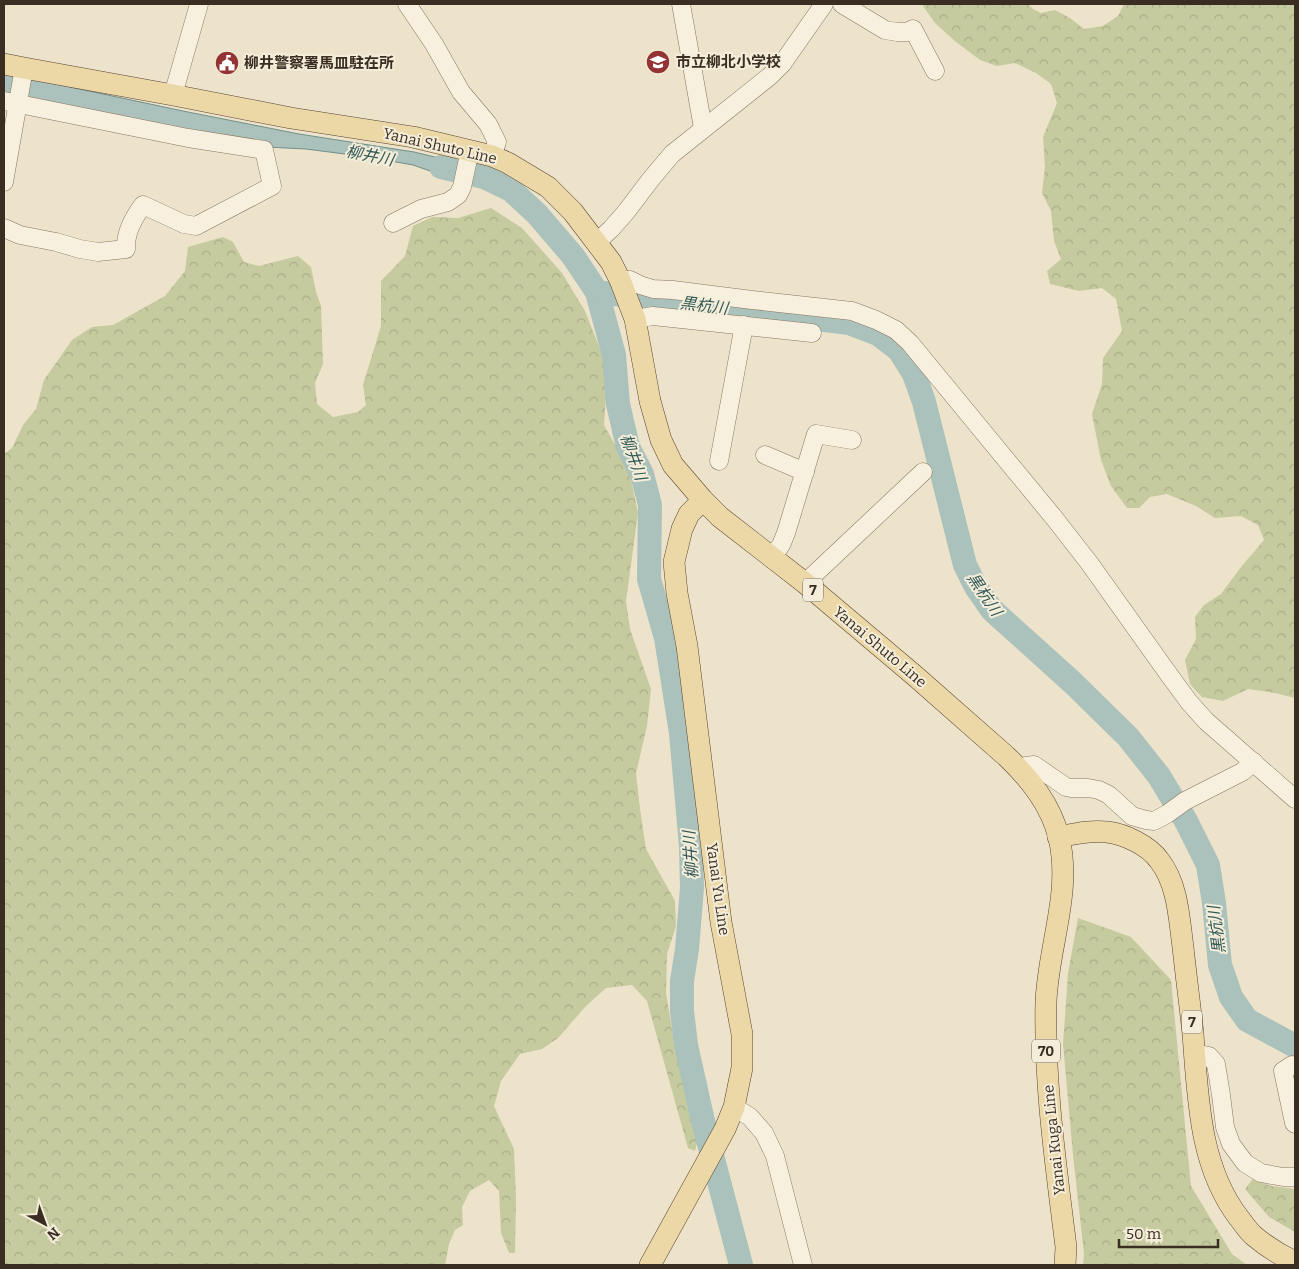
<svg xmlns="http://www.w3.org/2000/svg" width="1299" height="1269" font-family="Bitter,'Noto Sans JP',serif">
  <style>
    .forest { fill: url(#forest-crowns) }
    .water { fill: #abc1bb; stroke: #719088 }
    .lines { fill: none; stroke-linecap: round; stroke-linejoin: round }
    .river { stroke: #abc1bb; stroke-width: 24 }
    .minor-casing { stroke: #887660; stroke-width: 19 }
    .major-casing { stroke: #574433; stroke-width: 22 }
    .minor { stroke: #f7f0de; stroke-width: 18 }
    .major { stroke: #ecd7a6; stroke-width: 21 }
    .labels { text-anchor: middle; stroke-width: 4; stroke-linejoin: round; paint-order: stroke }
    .shield { fill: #f4edda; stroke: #726759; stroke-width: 1 }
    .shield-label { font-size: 14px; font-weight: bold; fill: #3a2e22 }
    .poi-label { font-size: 15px; font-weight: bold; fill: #3a2e22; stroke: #f4edda; text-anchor: start }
    .street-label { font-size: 15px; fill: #3a2e22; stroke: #f4edda }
    .water-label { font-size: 16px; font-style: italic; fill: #325957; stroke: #f4edda }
  </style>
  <defs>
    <pattern id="forest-crowns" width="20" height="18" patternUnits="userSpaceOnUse" patternTransform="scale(1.25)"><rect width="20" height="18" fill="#c5ca9f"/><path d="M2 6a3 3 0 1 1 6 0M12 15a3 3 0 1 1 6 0" fill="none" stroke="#aaae89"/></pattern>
  </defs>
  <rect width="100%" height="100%" fill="#ede3cb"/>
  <g class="forest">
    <path d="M924 4H1028L1033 9 1041 13 1055 10 1070 18 1084 29 1103 26 1118 16 1124 4H1295V698L1275 693 1248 689 1223 701 1202 697 1190 684 1185 660 1196 639 1195 617 1204 605 1221 594 1241 567 1264 540 1258 525 1241 516 1215 518 1196 506 1167 494 1150 497 1139 508H1127L1111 486 1101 460 1092 414 1102 384 1103 358 1122 331 1116 299 1102 288 1079 291 1050 284 1047 271 1061 259 1054 241 1051 211 1042 193 1045 167 1043 137 1057 103 1051 84 1036 73 1015 63 997 66 980 60 956 42 935 23 923 6Z"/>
    <path d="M491 208 522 228 562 273 585 311 608 369 604 425 629 470 638 513 626 601 630 629 651 689 647 726 636 773 640 809 646 849 675 901 676 926 667 954 666 993 675 1048 698 1139 695 1151 688 1148 647 1001 632 985 606 988 586 1006 558 1038 542 1049 520 1054 501 1081 494 1106 514 1149 516 1199 515 1253H509L501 1233 499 1191 489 1180 470 1191 462 1207 463 1225 455 1230 449 1244 445 1265H4V454L12 448 23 425 36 409 44 380 72 340 92 327 113 325 165 296 185 271 188 247 223 237 233 242 244 262 259 266 298 256 311 267 316 292 321 306 323 364 315 383 317 404 333 417 358 412 366 405 363 385 381 326V281L405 256 413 226 432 217 458 218Z"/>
    <path d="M1078 918 1131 937 1171 980 1191 1186 1232 1254 1247 1265H1083L1084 1254 1073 1155 1063 1044 1068 973Z"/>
    <path d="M1253 1179 1271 1186 1295 1189V1232L1269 1217 1245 1189Z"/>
  </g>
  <path class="water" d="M4 73 183 111 299 134 414 152 460 163 456 180 413 165 368 157 306 149 267 147 4 94Z"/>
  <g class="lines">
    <g class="river">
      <path d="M441 167 484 177 511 190 537 214 573 256 597 292 614 355 618 404 628 447 642 474 650 505 649 579 666 638 681 733 691 846 692 888 687 949 682 981V1011L686 1045 703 1121 741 1265"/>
      <path d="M607 293 849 323 878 334 899 350 914 374 924 402 965 565 976 587 992 610 1073 683 1128 737 1159 776 1186 821 1208 865 1214 903 1220 965 1231 997 1247 1020 1295 1046"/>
    </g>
    <g class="minor-casing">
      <g id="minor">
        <path d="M407 4 434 44 461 92 488 124 497 142 492 156"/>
        <path d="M681 4 703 128"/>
        <path d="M842 4 885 30 897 32H907L913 29 935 71"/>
        <path d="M173 95 199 4"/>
        <path d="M4 101 188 138 264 150 272 186 196 226 184 224 143 205C134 217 125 233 126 249L98 252 80 249 56 242 20 235 4 228"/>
        <path d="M4 182 24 68"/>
        <path d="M393 223 421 209 448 202 458 195 462 187 470 150"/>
        <path d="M597 242 611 229 626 212 651 179 672 154 770 76 782 64 824 4"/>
        <path d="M620 280H630L640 285 653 289 673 290 752 300 852 311 876 320 896 330 910 343 1055 519 1090 564 1167 672 1189 702 1206 721 1295 799"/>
        <path d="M635 319 653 316 812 333"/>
        <path d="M765 455 805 472"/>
        <path d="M719 461 744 325"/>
        <path d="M771 558 781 545 786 533 816 434 852 440"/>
        <path d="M805 583 923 472"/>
        <path d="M1020 770 1026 766 1034 765 1066 787 1071 788H1088L1099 790 1109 795 1132 816 1146 820 1154 821 1167 814 1185 801 1242 772 1254 762"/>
        <path d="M1195 1057 1204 1055 1209 1056 1216 1064 1221 1095 1225 1127 1231 1144 1245 1163 1261 1173 1283 1177H1295"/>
        <path d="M1295 1066 1292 1065 1283 1071 1294 1123 1295 1124"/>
        <path d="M734 1107 750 1117 764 1133 775 1156 803 1265"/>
      </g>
    </g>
    <g class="major-casing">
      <g id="major">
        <path d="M4 64 24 68 173 95 291 118 413 137 492 156 508 163 548 187 573 212 611 262 620 280 635 319 650 401 661 440 673 465 703 500 720 517 805 583 914 675 1006 756C1030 779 1051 805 1059 838 1072 893 1048 947 1046 1002 1044 1084 1056 1166 1066 1247L1065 1265"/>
        <path d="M1058 837C1074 834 1091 830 1107 832 1125 834 1149 846 1159 860 1178 884 1179 918 1183 947 1186 976 1190 1005 1193 1034 1198 1097 1199 1166 1239 1218 1244 1224 1248 1231 1254 1236 1267 1247 1280 1255 1295 1262"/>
        <path d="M650 1265 725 1129 734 1107 742 1068V1034L721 922 687 646 677 593 674 562 682 529 689 514 703 500"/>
      </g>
    </g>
    <use href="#minor" class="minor"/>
    <use href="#major" class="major"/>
  </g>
  <defs>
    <g id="school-disc" transform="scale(1.25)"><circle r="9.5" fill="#943333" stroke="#f4edda"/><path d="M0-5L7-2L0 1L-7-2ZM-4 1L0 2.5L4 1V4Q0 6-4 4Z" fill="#fff"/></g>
    <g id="civic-disc" transform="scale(1.25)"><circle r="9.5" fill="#943333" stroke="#f4edda"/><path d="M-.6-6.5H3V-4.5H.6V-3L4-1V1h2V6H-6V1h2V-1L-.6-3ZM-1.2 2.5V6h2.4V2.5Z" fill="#fff"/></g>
  </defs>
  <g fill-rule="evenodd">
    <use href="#school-disc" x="658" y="62"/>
    <use href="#civic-disc" x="227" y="63"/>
  </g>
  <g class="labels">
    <g class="shield">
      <rect x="803" y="578.5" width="20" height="23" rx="4"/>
      <rect x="1182" y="1010.5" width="20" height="23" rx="4"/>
      <rect x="1032" y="1039.5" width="28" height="23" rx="4"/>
    </g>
    <g class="shield-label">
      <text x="813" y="595">7</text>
      <text x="1192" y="1027">7</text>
      <text x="1046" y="1056">70</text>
    </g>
    <g class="poi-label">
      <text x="676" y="67">市立柳北小学校</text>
      <text x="244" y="68">柳井警察署馬皿駐在所</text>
    </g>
    <g class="street-label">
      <text transform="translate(440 146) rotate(13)" y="5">Yanai Shuto Line</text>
      <text transform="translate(880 647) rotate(40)" y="5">Yanai Shuto Line</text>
      <text transform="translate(718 889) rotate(82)" y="5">Yanai Yu Line</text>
      <text transform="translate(1054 1140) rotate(-96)" y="5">Yanai Kuga Line</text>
    </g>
    <g class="water-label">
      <text transform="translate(370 155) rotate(11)" y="6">柳井川</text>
      <text transform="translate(704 305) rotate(7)" y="6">黒杭川</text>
      <text transform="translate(634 457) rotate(70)" y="6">柳井川</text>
      <text transform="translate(985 594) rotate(56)" y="6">黒杭川</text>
      <text transform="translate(690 855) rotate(-94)" y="6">柳井川</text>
      <text transform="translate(1216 930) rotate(-97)" y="6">黒杭川</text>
    </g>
  </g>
  <rect width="1299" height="1269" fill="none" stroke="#3a2e22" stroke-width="10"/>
  <g transform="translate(45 1224) rotate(139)" stroke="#f4edda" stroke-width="4" paint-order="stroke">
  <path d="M0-4L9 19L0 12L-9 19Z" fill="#3a2e22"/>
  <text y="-8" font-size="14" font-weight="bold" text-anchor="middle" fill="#3a2e22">N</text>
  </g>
  <path d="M1119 1239v8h99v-8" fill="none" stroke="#3a2e22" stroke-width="2.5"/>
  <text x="1126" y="1239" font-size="15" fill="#3a2e22" stroke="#f4edda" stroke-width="4" paint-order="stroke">50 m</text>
</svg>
